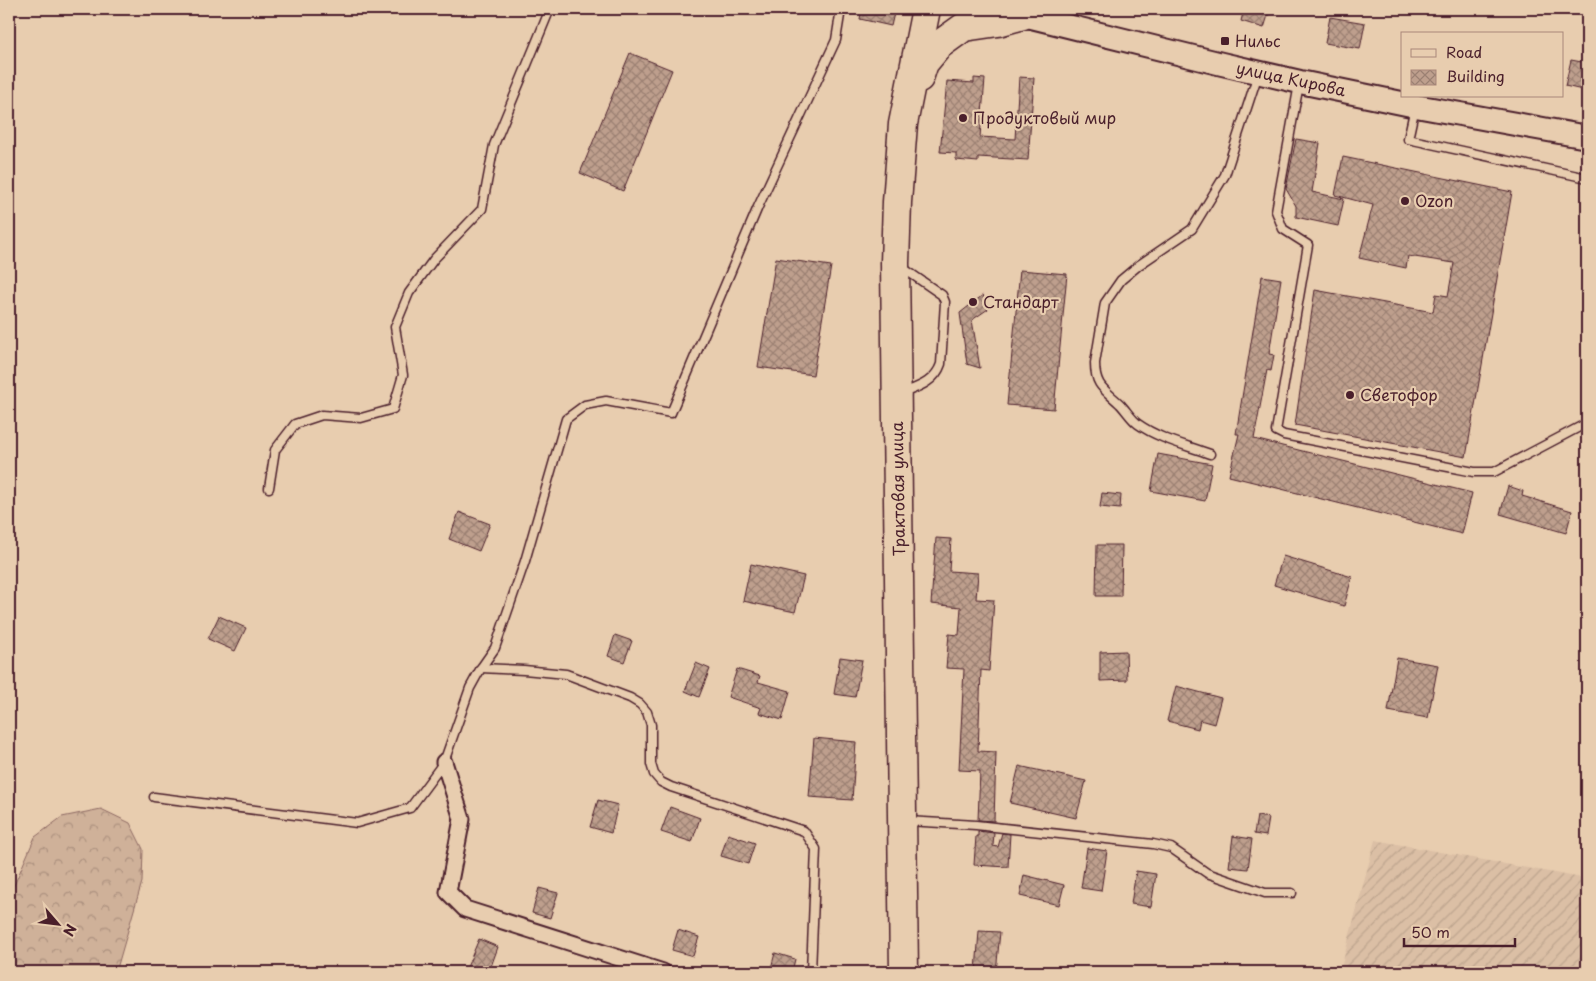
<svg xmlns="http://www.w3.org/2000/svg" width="1596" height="981" font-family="'Playpen Sans',sans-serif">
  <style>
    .industrial { fill: url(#industrial-furrows) }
    .forest { fill: url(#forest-crowns); stroke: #8c6862 }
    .building { fill: url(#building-cross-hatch); stroke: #4a1f2b }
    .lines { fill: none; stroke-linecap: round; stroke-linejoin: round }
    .lane-casing { stroke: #4a1f2b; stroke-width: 11 }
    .street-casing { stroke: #4a1f2b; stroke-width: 19 }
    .secondary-casing { stroke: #4a1f2b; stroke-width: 26 }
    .highway-casing { stroke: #4a1f2b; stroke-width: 31 }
    .lane { stroke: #e8cdaf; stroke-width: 8 }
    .street { stroke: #e8cdaf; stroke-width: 15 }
    .secondary { stroke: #e8cdaf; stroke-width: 22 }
    .highway { stroke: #e8cdaf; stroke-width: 28 }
    .poi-dot { fill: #4a1f2b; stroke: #e8cdaf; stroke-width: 2 }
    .labels { text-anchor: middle; stroke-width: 4.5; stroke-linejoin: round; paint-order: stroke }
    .poi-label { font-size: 16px; fill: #4a1f2b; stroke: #e8cdaf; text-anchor: start }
    .street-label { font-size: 16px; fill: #4a1f2b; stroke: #e8cdaf }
  </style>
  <defs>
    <pattern id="industrial-furrows" width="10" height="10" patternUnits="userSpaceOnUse" patternTransform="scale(1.25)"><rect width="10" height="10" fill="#dbbfa5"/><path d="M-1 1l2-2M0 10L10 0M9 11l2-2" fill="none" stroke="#bda48e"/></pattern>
    <pattern id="forest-crowns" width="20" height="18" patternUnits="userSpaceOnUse" patternTransform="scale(1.25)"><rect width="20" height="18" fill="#cfb199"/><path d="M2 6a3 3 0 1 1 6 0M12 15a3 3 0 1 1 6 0" fill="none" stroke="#aa8f7d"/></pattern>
    <pattern id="building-cross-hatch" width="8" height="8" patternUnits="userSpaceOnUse" patternTransform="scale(1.25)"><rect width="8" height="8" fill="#be9f8d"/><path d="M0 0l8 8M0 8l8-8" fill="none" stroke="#9c8173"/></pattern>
  </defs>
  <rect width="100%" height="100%" fill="#e8cdaf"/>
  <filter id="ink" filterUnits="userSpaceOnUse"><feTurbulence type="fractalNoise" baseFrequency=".02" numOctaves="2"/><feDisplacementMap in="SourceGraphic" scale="10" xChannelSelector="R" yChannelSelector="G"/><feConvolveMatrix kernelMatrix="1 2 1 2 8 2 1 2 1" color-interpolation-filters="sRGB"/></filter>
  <g filter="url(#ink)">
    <path class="industrial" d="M1375 840 1587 879V972H1340Z"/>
    <path class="forest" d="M101 809 130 823 143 849 142 882 116 972H9V897L35 837 62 817Z"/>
    <g class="building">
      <path d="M862 9H895L891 26 860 19Z"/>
      <path d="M1244 9H1270L1264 28 1241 21Z"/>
      <path d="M1330 17 1365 23 1360 49 1325 43Z"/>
      <path d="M630 53 672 70 623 191 580 173Z"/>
      <path d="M1571 60 1587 63V91L1565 86Z"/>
      <path d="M1019 77 1034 78 1028 160 978 157V162L956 160V153L940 152 947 81 974 83V78L985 79 980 137 1015 139Z"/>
      <path d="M1296 139 1320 143 1312 192 1344 199 1338 226 1296 217V206L1286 189Z"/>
      <path d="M1343 157 1512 192 1466 457 1295 425 1315 290 1433 312 1436 294 1448 296 1454 263 1408 256 1406 268 1359 258 1373 205 1335 195Z"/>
      <path d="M776 258 831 266 813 375 758 367Z"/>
      <path d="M1020 270 1067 274 1054 409 1007 405Z"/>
      <path d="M1262 276 1281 279 1269 354 1274 355 1271 371 1267 370 1254 439 1472 493 1462 534 1229 476 1239 434H1236Z"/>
      <path d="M983 295 988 309 972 320 980 368 967 364 960 313Z"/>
      <path d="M1158 454 1212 464 1205 501 1151 491Z"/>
      <path d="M1508 486 1523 491 1522 496 1572 511 1566 533 1500 514Z"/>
      <path d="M1102 493 1121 495 1120 509 1100 507Z"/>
      <path d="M459 512 490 524 479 551 449 539Z"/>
      <path d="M936 538 951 539 949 571 978 573 976 599 994 600 989 671 981 670 978 751 996 752 994 821 978 820 980 771 959 770 964 669 946 668 949 634 959 635 961 607 931 604Z"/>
      <path d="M1097 545H1122L1121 596H1096Z"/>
      <path d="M1283 556 1352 577 1344 606 1274 585Z"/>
      <path d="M751 564 804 576 795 612 743 601Z"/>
      <path d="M219 616 246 628 235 651 208 639Z"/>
      <path d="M615 635 632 641 624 662 608 656Z"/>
      <path d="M1126 651 1127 680 1100 681V652Z"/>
      <path d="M840 657 862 660 855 697 834 694Z"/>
      <path d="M1397 658 1438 665 1428 718 1388 711Z"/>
      <path d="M696 663 710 669 699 697 685 691Z"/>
      <path d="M737 669 760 676 758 682 790 691 782 720 759 713 761 708 728 697Z"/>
      <path d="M1176 686 1221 698 1214 724 1200 720 1198 729 1167 721Z"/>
      <path d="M814 738 856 742 852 800 809 797Z"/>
      <path d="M1019 766 1086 781 1076 818 1010 803Z"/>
      <path d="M598 800 618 805 611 833 590 827Z"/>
      <path d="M670 807 700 818 692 842 661 832Z"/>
      <path d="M1257 816 1269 818 1266 836 1254 834Z"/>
      <path d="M978 831 994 833 993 846 998 847 1002 833 1010 834 1008 867 974 865 976 836H978Z"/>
      <path d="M728 834 755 843 748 864 721 856Z"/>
      <path d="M1233 836 1252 839 1248 869 1229 867Z"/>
      <path d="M1087 848 1107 851 1101 891 1081 888Z"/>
      <path d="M1136 871 1156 874 1151 907 1131 904Z"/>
      <path d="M1024 875 1064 885 1059 905 1020 896Z"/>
      <path d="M539 888 558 893 550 918 532 913Z"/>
      <path d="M678 930 699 937 693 956 672 950Z"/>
      <path d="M979 931 1000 932 996 972 976 971Z"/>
      <path d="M479 939 498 947 489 972H465Z"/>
      <path d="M775 953 795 959 792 972H770Z"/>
    </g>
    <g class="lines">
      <g class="lane-casing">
        <g id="lane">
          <path d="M1299 84 1276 211 1283 229 1308 245 1276 431 1284 435 1474 472H1494L1587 423"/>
          <path d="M1415 107 1408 139 1587 178"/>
          <path d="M900 266 942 295 945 302 941 364C935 382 918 387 903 393"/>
          <path d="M1210 454C1186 445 1159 439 1138 424 1131 419 1126 410 1120 404 1104 389 1095 386 1095 363L1105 303 1121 280 1139 265 1192 229 1225 175 1258 74"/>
          <path d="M269 488 275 450 295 424 322 415 361 418 393 409 403 375 395 327 409 293 434 259 482 209 494 145 550 9"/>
          <path d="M481 668 524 670 566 674 630 698 640 704 647 712 651 725V764L654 774 661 782 671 787 804 831 816 849 811 972"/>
          <path d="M154 797 357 823 410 808 444 762 470 688 481 668 495 648 525 561 566 419 585 405 606 401 671 413 758 207 836 40 841 9"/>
          <path d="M907 821 976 825 1153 844 1171 848 1207 873 1265 893H1292"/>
        </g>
      </g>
      <g class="street-casing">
        <path id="street" d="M444 762 462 819 448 892 465 909 663 972"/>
      </g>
      <g class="secondary-casing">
        <path id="secondary" d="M1007 11 1222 64 1300 82 1416 106 1587 137"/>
      </g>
      <g class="highway-casing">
        <g id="highway">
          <path d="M919 78 924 63 939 45 964 27 998 22 1023 15 1017 9"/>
          <path d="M904 972 895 263 897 202 903 124 926 9"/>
        </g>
      </g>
      <use href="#lane" class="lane"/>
      <use href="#street" class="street"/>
      <use href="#secondary" class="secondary"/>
      <use href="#highway" class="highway"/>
    </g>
  </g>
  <g class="poi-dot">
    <rect x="1220" y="36" width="10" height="10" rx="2.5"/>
    <circle cx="963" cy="118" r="5"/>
    <circle cx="1405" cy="201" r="5"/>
    <circle cx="973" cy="302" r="5"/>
    <circle cx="1350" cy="395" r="5"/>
  </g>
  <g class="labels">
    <g class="poi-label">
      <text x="1235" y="47">Нильс</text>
      <text x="973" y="124">Продуктовый мир</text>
      <text x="1415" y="207">Ozon</text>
      <text x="983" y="308">Стандарт</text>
      <text x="1360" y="401">Светофор</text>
    </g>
    <g class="street-label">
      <text transform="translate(1291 79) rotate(12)" y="6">улица Кирова</text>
      <text transform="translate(898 489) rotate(-91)" y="6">Трактовая улица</text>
    </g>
  </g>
  <rect width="1596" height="981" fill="none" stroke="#e8cdaf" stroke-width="30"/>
  <rect x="15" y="15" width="1566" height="951" fill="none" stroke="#4a1f2b" stroke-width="2" filter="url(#ink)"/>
  <rect x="1401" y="32" width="162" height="65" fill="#e8cdaf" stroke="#a9877a"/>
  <rect x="1411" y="49" width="25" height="8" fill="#e8cdaf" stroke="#a9877a"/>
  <text x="1446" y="58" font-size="15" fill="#4a1f2b">Road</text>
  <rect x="1411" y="70" width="25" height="15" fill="url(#building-cross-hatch)" stroke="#a9877a"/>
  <text x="1446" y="82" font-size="15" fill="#4a1f2b">Building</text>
  <g transform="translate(58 924) rotate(118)" stroke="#e8cdaf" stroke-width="4" paint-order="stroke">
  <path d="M0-4L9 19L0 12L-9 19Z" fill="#4a1f2b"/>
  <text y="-8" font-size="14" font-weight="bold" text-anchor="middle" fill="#4a1f2b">N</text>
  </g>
  <path d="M1404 938v8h111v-8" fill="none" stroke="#4a1f2b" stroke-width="2.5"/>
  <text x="1411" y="938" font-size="15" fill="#4a1f2b" stroke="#e8cdaf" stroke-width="4" paint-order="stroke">50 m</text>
</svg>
